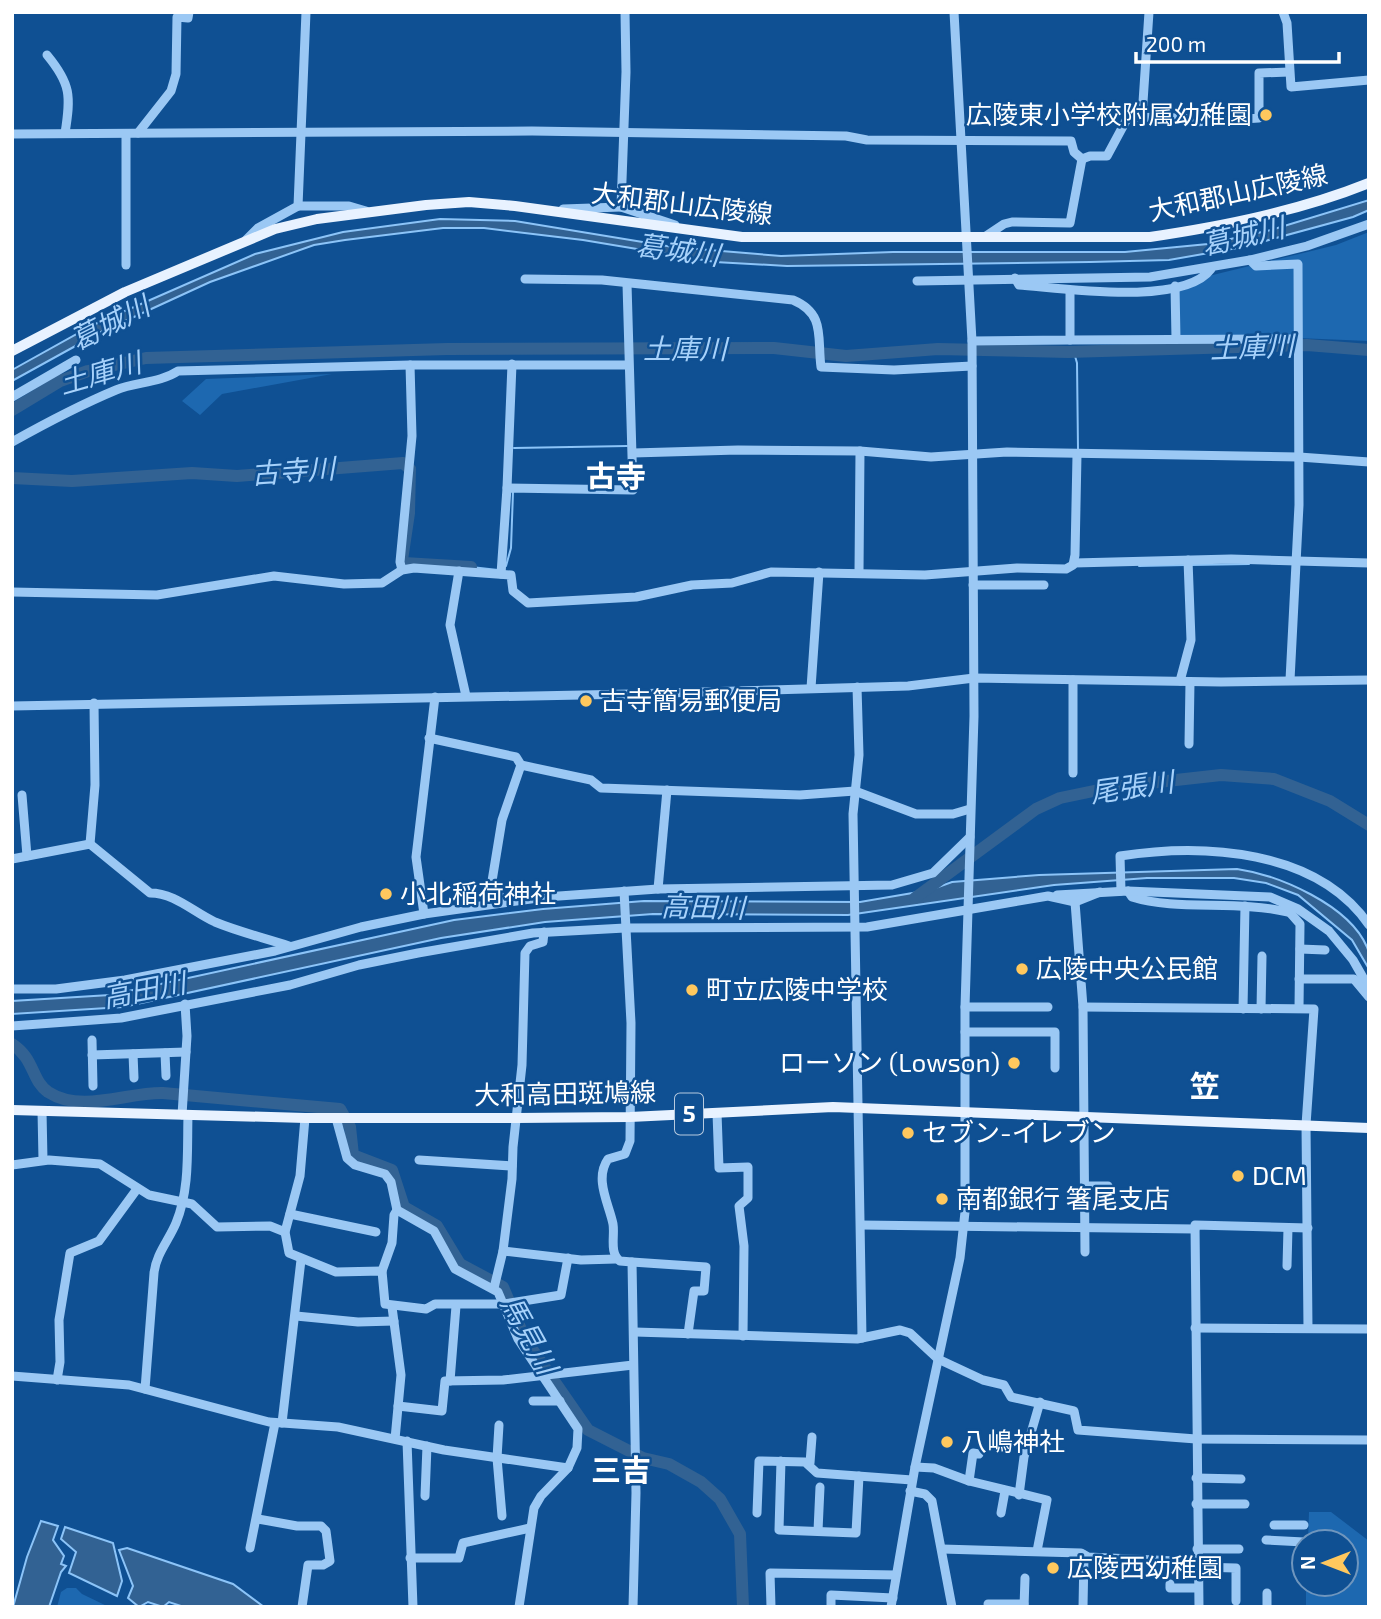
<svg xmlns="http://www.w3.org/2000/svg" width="1381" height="1619" font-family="'Exo 2','Noto Sans JP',sans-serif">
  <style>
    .green { fill: #1d68b0 }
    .water { fill: #326293; stroke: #8cc4f8; stroke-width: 2 }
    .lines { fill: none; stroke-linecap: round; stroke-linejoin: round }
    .stream { stroke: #8cc4f8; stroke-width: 2 }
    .river { stroke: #326293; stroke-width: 12 }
    .minor { stroke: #9bc8f4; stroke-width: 9 }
    .major { stroke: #e8f2ff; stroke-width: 10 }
    .poi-dot { fill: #ffc85e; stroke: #0f5093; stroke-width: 2.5 }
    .labels { text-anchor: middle; stroke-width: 5; stroke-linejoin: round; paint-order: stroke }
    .shield { fill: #0f5093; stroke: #b7cadf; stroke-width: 2 }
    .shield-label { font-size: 24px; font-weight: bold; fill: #fff }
    .poi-label { font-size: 26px; fill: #fff; stroke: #0f5093; text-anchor: start }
    .street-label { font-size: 26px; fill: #fff; stroke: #0f5093 }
    .water-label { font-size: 28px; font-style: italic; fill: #a7d2fb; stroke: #0f5093 }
    .quarter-label { font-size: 30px; font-weight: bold; fill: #fff; stroke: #0f5093 }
  </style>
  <rect width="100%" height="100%" fill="#0f5093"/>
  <g class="green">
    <path d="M1369 232V341L1297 338 1175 343 1172 285 1336 245Z"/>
    <path d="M332 374 222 394 200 415 182 401 206 379Z"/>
    <path d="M1309 1512H1331L1369 1541V1607H1306V1584H1346V1542H1308Z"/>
    <path d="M67 1588H76L82 1594 109 1607H57L61 1592Z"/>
  </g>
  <g class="water">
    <path d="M1369 200V210L1353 217 1243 247 1169 260 1090 262 787 266 715 262 583 240 484 228H443L345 240 314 245 210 282 99 333 12 381V370L93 325 255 254 343 232 440 219 515 221 673 247 781 256 893 252H1125L1208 244 1271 230Z"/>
    <path d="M1237 869C1279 875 1349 905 1367 947 1370 953 1369 962 1369 969L1352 940 1298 895 1266 883 1234 878H1147L1054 885 848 915 653 914 545 922 441 938 123 1007 12 1014V1001L110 995 454 920 543 909 644 901 860 902 930 890 952 882 1039 875Z"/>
    <path d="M41 1521 58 1526 53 1540 64 1556 61 1564 66 1566 61 1572 49 1607H13L27 1557Z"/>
    <path d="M65 1527 113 1543 122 1581 117 1596 69 1573 76 1552 61 1539Z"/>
    <path d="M127 1548 233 1584 264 1607H184L169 1602 163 1607 148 1602 139 1607 128 1598 133 1586 119 1550Z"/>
  </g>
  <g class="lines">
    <g class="stream">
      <path d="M1068 352 1075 356 1077 363 1078 449"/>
      <path d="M514 448 627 446"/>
      <path d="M1191 565 1249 564"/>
      <path d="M506 566 511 548 513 492"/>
      <path d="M1139 566 1186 565"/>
      <path d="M471 567 498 570"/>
    </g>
    <g class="river">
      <path d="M12 410 60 381 88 371 146 358 447 349 774 348 846 356 938 349 1068 352 1307 345 1369 350"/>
      <path d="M12 478 72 481 192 473 237 476 403 463 410 469 409 513 402 560 404 563 471 567"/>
      <path d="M915 898 1036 809 1060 798 1113 787 1221 775 1274 779 1330 801 1369 825"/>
      <path d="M12 1044C35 1059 31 1080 48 1092 82 1114 127 1092 163 1093L340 1109 350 1127 353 1155 392 1170 404 1207 437 1226 460 1264 503 1287 525 1339 588 1430 643 1458 669 1464 701 1482 720 1499 740 1534 743 1607"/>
    </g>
    <g class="minor">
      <path d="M625 12 626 72 621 207 675 225"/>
      <path d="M1283 12 1287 23 1291 87 1369 80"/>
      <path d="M47 55C71 84 71 96 65 133"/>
      <path d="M1142 117 1149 12"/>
      <path d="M138 133 171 91 176 74 177 17 188 18 189 12"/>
      <path d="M12 134 532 131 846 136 867 140 1071 141 1074 152 1082 159"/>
      <path d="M1082 159 1090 156H1107L1128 117 1184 118 1194 122 1259 118V73L1289 72"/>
      <path d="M298 206H349L366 211"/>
      <path d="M563 209 621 207"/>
      <path d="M986 236 1004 224 1012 222 1070 223 1082 159"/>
      <path d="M246 240 258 228 298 206 306 12"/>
      <path d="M1250 260 1256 266 1298 264 1299 505 1290 680"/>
      <path d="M126 265V134"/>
      <path d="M1015 278 1019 285C1061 288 1183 307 1211 269"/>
      <path d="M525 279 602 280 793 300C826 314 817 338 821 367L894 370 972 366"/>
      <path d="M917 281 1150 277 1250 260 1307 246 1369 224"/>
      <path d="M1175 286 1176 339"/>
      <path d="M1070 340 1297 339"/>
      <path d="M972 341 1070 340V291"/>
      <path d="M12 397 76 360"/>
      <path d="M12 442C46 423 80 405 116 390 136 382 160 383 178 371L410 365H628"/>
      <path d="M633 453 738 450 860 451 931 457 1007 452 1299 457 1369 462"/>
      <path d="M507 488 512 364"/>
      <path d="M1074 563 1231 559 1369 563"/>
      <path d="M402 570 400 562 412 436 410 365"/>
      <path d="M459 571 450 625 466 696"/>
      <path d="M859 572 860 451"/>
      <path d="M501 574 507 488 633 490 627 284"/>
      <path d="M973 585H1044"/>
      <path d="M12 592 157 595 274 576 344 584 382 583 402 570 414 568 511 575 513 591 528 603 636 597 692 585 732 583 771 572 925 575 1017 568 1066 569 1073 565 1075 555 1077 455"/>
      <path d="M1180 681 1191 640 1188 560"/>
      <path d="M857 687 859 755 853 814 862 1338"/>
      <path d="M811 688 819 572"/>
      <path d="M12 706 631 694 908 686 974 678 1221 682 1369 680"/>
      <path d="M429 738 516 757 521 765 591 780 601 788 800 795 855 791 916 814H953L970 809"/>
      <path d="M1189 744 1190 682"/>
      <path d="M1073 773V680"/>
      <path d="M22 795 27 856"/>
      <path d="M90 844 95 785 94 703"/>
      <path d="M12 859 90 844 150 893C175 893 193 912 215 922 239 932 265 938 289 946"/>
      <path d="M658 889 667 790"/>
      <path d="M624 891 631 1023 630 1141 625 1154 608 1159C594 1179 609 1204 613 1224 615 1236 609 1253 620 1261L632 1262 636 1493 633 1607"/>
      <path d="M1121 891 1120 856C1203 843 1317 849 1369 925"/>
      <path d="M1128 891 1132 897C1176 911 1238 900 1287 912"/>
      <path d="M1057 895 1128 891 1270 897 1298 909 1329 931 1353 960 1369 988"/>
      <path d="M503 902 492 881 502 820 521 765"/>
      <path d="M1075 902 1083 1007 1085 1252"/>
      <path d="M1285 907 1300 924 1299 1008"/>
      <path d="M424 914 416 857 435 697"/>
      <path d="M1300 949 1325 950"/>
      <path d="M1299 979H1354L1369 997"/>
      <path d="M12 989H56L125 980 275 951 361 927 424 914 545 897 658 889 892 885 933 873 970 837"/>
      <path d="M965 1007H1048"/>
      <path d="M1083 1007 1314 1009 1306 1125 1308 1328"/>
      <path d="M1243 1009 1245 906"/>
      <path d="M1261 1009 1262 956"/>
      <path d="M12 1026 121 1018 290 985 359 965 418 953 533 933 625 928 867 927 1048 896 1075 902 1100 892"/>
      <path d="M965 1032H1055V1068"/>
      <path d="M92 1040 93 1086"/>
      <path d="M165 1053 166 1076"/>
      <path d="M133 1054 134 1078"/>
      <path d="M92 1055 186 1052"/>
      <path d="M42 1111 43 1160"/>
      <path d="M717 1113 719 1168 748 1167V1198L739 1206 744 1246 743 1336"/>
      <path d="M182 1115 187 1036 185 1004"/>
      <path d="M305 1118 300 1176 285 1232 289 1253 336 1272 382 1271 385 1304 426 1309 435 1304H504L561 1295 568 1258"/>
      <path d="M336 1118 347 1158 355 1165 385 1174 391 1182 397 1210 434 1231 455 1269 498 1292 518 1339 578 1429 577 1448 568 1468 541 1496 534 1508 519 1607"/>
      <path d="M419 1160 512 1166"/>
      <path d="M12 1165 49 1160 100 1164 149 1195 192 1204 217 1227 270 1226 285 1232"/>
      <path d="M1084 1186H1108"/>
      <path d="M290 1214 376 1232"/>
      <path d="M861 1225 1195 1229"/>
      <path d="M503 1251 581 1260 616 1259"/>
      <path d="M632 1262 706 1267 704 1291H694L688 1334"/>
      <path d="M1287 1266 1288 1228"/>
      <path d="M382 1271 392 1243 394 1215 397 1210"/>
      <path d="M494 1288 503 1251 512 1179 513 1147 522 1065 525 953 530 946 543 942 544 932"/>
      <path d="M392 1307 401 1375 395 1439"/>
      <path d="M296 1316 358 1322 394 1321"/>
      <path d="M1195 1328 1369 1329"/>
      <path d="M635 1332 857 1339 900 1330 910 1333 938 1359 983 1380 1004 1385 1011 1397 1074 1411 1078 1430 1196 1439 1369 1440"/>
      <path d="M12 1376 129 1385 269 1422 338 1427 444 1450 568 1468"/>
      <path d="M57 1380 60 1362 59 1320 70 1253 99 1241 137 1189"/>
      <path d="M450 1381 456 1306"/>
      <path d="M145 1389 154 1273C156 1254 169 1240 176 1223 190 1189 187 1151 188 1115"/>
      <path d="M533 1401H560"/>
      <path d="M398 1406 442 1411 445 1381 503 1380 633 1365"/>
      <path d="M282 1423 301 1260"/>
      <path d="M499 1425 497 1458 502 1516"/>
      <path d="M407 1441 413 1607"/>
      <path d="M781 1461 779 1530 856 1533 859 1476"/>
      <path d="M810 1463 812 1437"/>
      <path d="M915 1467 934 1468 969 1481 1047 1500 1037 1551"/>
      <path d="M1196 1478 1241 1479"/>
      <path d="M969 1481 973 1453 979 1454"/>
      <path d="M910 1491 925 1494 932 1501 952 1607"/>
      <path d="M1019 1495 1024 1457 1040 1402"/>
      <path d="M425 1496 427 1446"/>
      <path d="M1196 1504H1245"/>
      <path d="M757 1513 759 1461 805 1462 817 1473 912 1480"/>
      <path d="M1001 1513 1005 1491"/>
      <path d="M258 1519 297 1526H321L326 1531 330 1561 323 1565H308L302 1607"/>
      <path d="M1274 1525H1304"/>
      <path d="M818 1531 820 1487"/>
      <path d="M1266 1540 1304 1542"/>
      <path d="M250 1548 275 1423"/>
      <path d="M942 1549 1081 1553 1088 1557 1198 1562"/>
      <path d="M1197 1549H1239"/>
      <path d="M410 1558H459L463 1543 530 1528"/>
      <path d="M1198 1567 1236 1568V1601"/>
      <path d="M1170 1584V1588H1198"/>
      <path d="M1267 1593V1607"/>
      <path d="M988 1604H1024"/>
      <path d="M771 1607 770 1573 896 1575"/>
      <path d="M831 1607V1595L893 1598"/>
      <path d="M891 1607 915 1467 960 1258 965 1212V1007L974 716 972 341 954 12"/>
      <path d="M1024 1607 1025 1578"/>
      <path d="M1083 1607 1084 1555"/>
      <path d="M1199 1607 1195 1225 1308 1228"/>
    </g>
    <g class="major">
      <path d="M12 351 125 292 275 229 317 219 426 205 469 202 515 206 742 237H1150C1224 226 1299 211 1369 183"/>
      <path d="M12 1110 305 1118H517L630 1117 833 1107 1369 1128"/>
    </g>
  </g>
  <g class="poi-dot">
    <circle cx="1266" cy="115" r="7"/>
    <circle cx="586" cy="701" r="7"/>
    <circle cx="386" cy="894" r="7"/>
    <circle cx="1022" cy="969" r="7"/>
    <circle cx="692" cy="990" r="7"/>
    <circle cx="1014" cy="1063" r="7"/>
    <circle cx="908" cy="1133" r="7"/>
    <circle cx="1238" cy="1176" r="7"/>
    <circle cx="942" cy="1199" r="7"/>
    <circle cx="947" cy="1442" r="7"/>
    <circle cx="1053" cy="1568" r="7"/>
  </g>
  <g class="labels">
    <rect class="shield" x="675" y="1093.5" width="28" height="41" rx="5"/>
    <g class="shield-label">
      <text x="689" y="1122">5</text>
    </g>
    <g class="poi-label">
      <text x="1252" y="124" text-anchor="end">広陵東小学校附属幼稚園</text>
      <text x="600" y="710">古寺簡易郵便局</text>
      <text x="400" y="903">小北稲荷神社</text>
      <text x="1036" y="978">広陵中央公民館</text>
      <text x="706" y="999">町立広陵中学校</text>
      <text x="1000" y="1072" text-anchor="end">ローソン (Lowson)</text>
      <text x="922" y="1142">セブン-イレブン</text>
      <text x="1252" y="1185">DCM</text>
      <text x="956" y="1208">南都銀行 箸尾支店</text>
      <text x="961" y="1451">八嶋神社</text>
      <text x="1067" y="1577">広陵西幼稚園</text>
    </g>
    <g class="street-label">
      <text transform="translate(1238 193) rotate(-12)" y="9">大和郡山広陵線</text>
      <text transform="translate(682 204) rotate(7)" y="9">大和郡山広陵線</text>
      <text transform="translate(565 1094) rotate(-1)" y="9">大和高田斑鳩線</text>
    </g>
    <g class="water-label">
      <text transform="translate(1243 236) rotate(-13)" y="10">葛城川</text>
      <text transform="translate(678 250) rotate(7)" y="10">葛城川</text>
      <text transform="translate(110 323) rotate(-27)" y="10">葛城川</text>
      <text transform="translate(1252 347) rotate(-2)" y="10">土庫川</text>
      <text x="685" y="359">土庫川</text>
      <text transform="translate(100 373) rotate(-16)" y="10">土庫川</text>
      <text transform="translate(293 471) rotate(-4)" y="10">古寺川</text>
      <text transform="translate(1132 787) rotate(-8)" y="10">尾張川</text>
      <text transform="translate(703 907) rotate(1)" y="10">高田川</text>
      <text transform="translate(144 990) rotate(-11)" y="10">高田川</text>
      <text transform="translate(529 1335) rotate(61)" y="10">馬見川</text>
    </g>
    <g class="quarter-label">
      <text x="616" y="487">古寺</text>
      <text x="1205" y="1097">笠</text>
      <text x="621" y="1481">三吉</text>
    </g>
  </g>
  <rect width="1381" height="1619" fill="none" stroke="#ffffff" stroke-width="28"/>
  <g transform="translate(1325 1563) rotate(270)"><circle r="33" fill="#0f5093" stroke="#6f96be" stroke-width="2"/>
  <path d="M0-5L12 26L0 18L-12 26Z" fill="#ffc85e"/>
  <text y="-10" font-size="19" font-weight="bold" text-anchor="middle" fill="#ffffff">N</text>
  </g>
  <path d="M1136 52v10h203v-10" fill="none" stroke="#ffffff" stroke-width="3.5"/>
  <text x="1146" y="52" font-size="21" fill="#ffffff" stroke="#0f5093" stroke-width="5" paint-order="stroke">200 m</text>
</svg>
